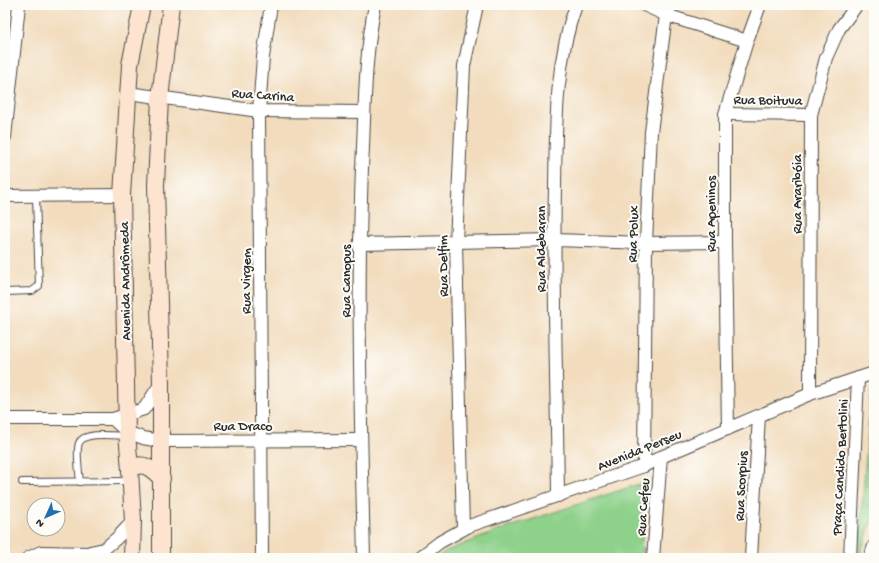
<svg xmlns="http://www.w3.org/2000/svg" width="879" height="563" font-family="'Gochi Hand',sans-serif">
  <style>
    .green { fill: #8dd18a; stroke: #5c7e5a }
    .park { fill: url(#park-tufts); stroke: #5c7e5a }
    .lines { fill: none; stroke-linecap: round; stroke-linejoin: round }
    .lane-casing { stroke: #494641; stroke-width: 8 }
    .street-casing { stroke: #494641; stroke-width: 14 }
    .secondary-casing { stroke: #494641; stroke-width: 18 }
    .lane { stroke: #fff; stroke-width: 6 }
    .street { stroke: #fff; stroke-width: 12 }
    .secondary { stroke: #fde4d0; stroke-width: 16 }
    .labels { text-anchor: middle; stroke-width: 4; stroke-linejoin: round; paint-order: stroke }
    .street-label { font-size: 14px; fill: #2b2b2b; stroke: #fdfcf7 }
  </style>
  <defs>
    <pattern id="park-tufts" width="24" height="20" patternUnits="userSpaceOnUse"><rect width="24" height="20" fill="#8dd18a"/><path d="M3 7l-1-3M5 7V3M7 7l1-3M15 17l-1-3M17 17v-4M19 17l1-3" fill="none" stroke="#73aa71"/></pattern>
  </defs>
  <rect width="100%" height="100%" fill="#fdfcf7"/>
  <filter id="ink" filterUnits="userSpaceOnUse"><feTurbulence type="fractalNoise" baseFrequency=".025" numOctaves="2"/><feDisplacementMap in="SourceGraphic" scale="8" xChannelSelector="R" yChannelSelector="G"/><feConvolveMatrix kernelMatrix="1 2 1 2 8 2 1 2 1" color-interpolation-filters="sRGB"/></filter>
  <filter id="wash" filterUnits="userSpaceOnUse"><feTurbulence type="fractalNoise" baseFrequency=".012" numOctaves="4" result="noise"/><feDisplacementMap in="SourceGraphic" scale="16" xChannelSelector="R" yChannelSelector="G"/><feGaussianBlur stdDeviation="0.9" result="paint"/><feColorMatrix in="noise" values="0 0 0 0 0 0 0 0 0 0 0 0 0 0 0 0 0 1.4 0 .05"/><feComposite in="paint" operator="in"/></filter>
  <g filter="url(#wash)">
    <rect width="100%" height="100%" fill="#f2dcbd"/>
    <path class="green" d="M645 482 641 558H436L446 551 497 531Z"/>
    <path class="park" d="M871 391H874V514L859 558H858Z"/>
  </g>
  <g filter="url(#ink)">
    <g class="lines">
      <g class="lane-casing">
        <g id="lane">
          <path d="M5 292 32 291 39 286 36 196"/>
          <path d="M22 482 131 481"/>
          <path d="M80 482C79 473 76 451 79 443 84 431 116 436 127 436"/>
        </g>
      </g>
      <g class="street-casing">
        <g id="street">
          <path d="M644 5 666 15 747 41"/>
          <path d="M128 93 259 111 364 112"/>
          <path d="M725 114 811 115"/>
          <path d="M5 137 19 5"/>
          <path d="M5 196 122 195"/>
          <path d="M359 244 554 240 646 243 725 242"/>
          <path d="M810 394 811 115 826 58 839 29 857 5"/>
          <path d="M5 419H113L144 409 161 383"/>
          <path d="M113 419 127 432 143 438 160 441 361 440"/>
          <path d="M728 429 725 242V114L747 41 760 5"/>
          <path d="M644 466 646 243 651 132 666 15 671 5"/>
          <path d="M558 496C557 393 553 290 555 187 556 126 555 63 576 5"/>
          <path d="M463 529 456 243 464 66 477 5"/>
          <path d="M90 552 104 549 117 538 133 521"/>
          <path d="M28 558 41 552 89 553 106 558"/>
          <path d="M262 558 259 111 263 57 271 5"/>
          <path d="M364 558C361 428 357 298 362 168 365 113 364 59 375 5"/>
          <path d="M419 558 440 542 469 526 644 466 661 457 810 394 874 373"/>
          <path d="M653 558 661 457"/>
          <path d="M751 558 759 416"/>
          <path d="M850 558 858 378"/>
          <path d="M870 558 874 546"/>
        </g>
      </g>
      <g class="secondary-casing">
        <g id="secondary">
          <path d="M130 470C142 459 153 470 162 479"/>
          <path d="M132 558 133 521 130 470 127 432 122 195 130 65 142 5"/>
          <path d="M161 558V383L156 185 160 98 171 5"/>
        </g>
      </g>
      <use href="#lane" class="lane"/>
      <use href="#street" class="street"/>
      <use href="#secondary" class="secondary"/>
    </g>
  </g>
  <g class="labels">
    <g class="street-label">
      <text transform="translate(263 94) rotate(4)" y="5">Rua Carina</text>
      <text transform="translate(768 99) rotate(1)" y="5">Rua Boituva</text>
      <text transform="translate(796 194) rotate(-90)" y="5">Rua Araribóia</text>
      <text transform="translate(710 214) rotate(-90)" y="5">Rua Apeninos</text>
      <text transform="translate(632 234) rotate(-88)" y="5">Rua Polux</text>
      <text transform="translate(540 249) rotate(-90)" y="5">Rua Aldebaran</text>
      <text transform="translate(442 266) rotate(-91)" y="5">Rua Delfim</text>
      <text transform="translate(124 281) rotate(-91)" y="5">Avenida Andrômeda</text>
      <text transform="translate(245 281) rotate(-90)" y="5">Rua Virgem</text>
      <text transform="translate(345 281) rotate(-90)" y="5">Rua Canopus</text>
      <text x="243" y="430">Rua Draco</text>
      <text transform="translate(639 449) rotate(-22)" y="5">Avenida Perseu</text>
      <text transform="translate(839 467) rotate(-87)" y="5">Praça Candido Bertolini</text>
      <text transform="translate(740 486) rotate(-87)" y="5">Rua Scorpius</text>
      <text transform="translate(642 507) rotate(-86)" y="5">Rua Cefeu</text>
    </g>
  </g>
  <rect width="879" height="563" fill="none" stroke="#fdfcf7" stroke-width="20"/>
  <g transform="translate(46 517) rotate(225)"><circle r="19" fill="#fdfcf7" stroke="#a9a8a5"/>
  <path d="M0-3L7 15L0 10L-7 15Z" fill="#1f6fb2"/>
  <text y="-6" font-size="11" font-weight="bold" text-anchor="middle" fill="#2b2b2b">N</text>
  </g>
</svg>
